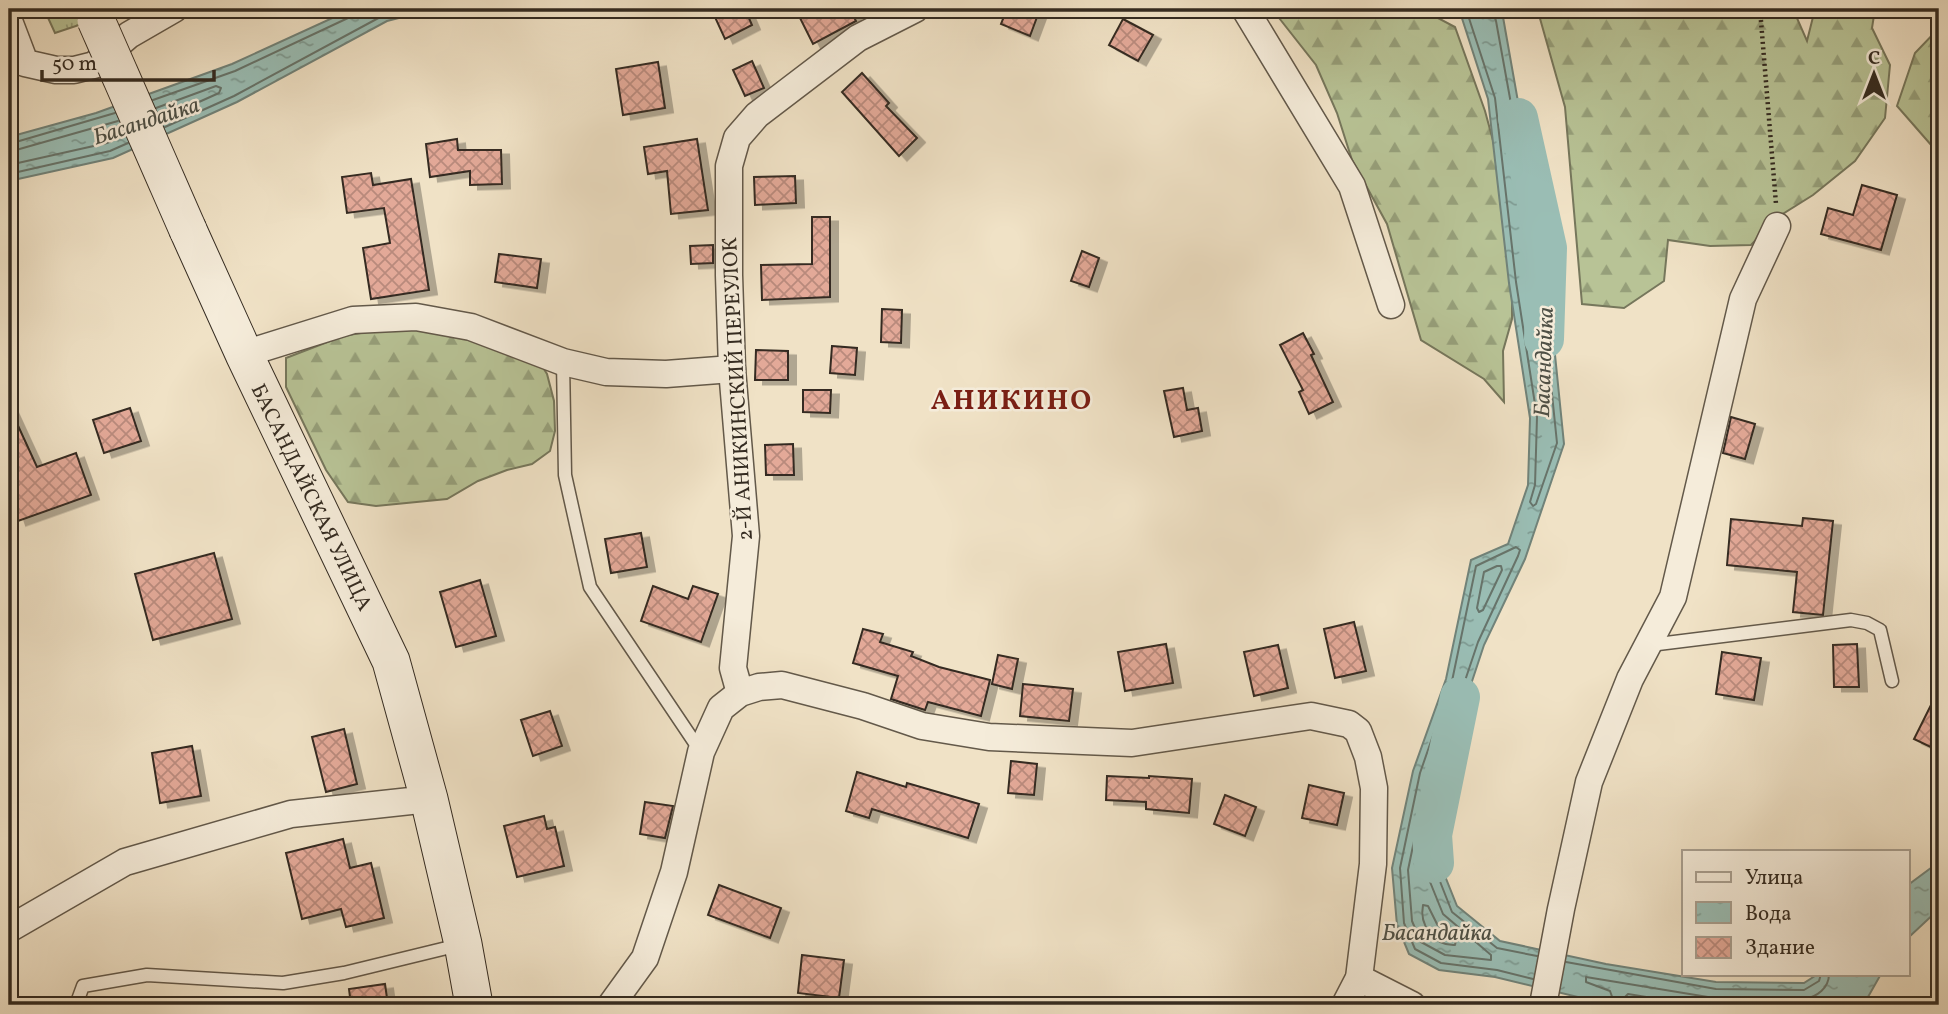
<svg xmlns="http://www.w3.org/2000/svg" width="1948" height="1014" font-family="Vollkorn,serif">
  <style>
    .grass { fill: url(#grass-tufts); stroke: #76775c; stroke-width: 2 }
    .forest { fill: url(#forest-firs); stroke: #76775c; stroke-width: 2 }
    .water { fill: url(#water-ripples); stroke: #71837a; stroke-width: 2 }
    .lines { fill: none; stroke-linecap: round; stroke-linejoin: round }
    .shore { stroke: #67746b; stroke-width: 2 }
    .river { stroke: #9abeb5; stroke-width: 40 }
    .building { fill: url(#building-cross-hatch); stroke: #342b21; stroke-width: 2; filter: url(#shadow) }
    .lane-casing { stroke: #63594a; stroke-width: 15 }
    .street-casing { stroke: #63594a; stroke-width: 29 }
    .secondary-casing { stroke: #342b21; stroke-width: 39 }
    .path { stroke: #342b21; stroke-width: 4.5; stroke-dasharray: 2 3.5; stroke-linecap: butt }
    .lane { stroke: #f5ecda; stroke-width: 12 }
    .street { stroke: #f5ecda; stroke-width: 26 }
    .secondary { stroke: #f5ecda; stroke-width: 37 }
    .secondary-bridge-casing { stroke: #342b21; stroke-width: 39; stroke-linecap: butt }
    .secondary-bridge { stroke: #f5ecda; stroke-width: 37 }
    .labels { text-anchor: middle; stroke-width: 5; stroke-linejoin: round; paint-order: stroke }
    .street-label { font-size: 21px; fill: #342b21; stroke: #f5ecda }
    .water-label { font-size: 23px; font-style: italic; fill: #4e5046; stroke: #f5ecda }
    .district-label { font-size: 28px; font-weight: bold; letter-spacing: 2px; fill: #7a1f14; stroke: #f5ecda }
  </style>
  <defs>
    <pattern id="grass-tufts" width="24" height="20" patternUnits="userSpaceOnUse" patternTransform="scale(1.75)"><rect width="24" height="20" fill="#b8c396"/><path d="M3 7l-1-3M5 7V3M7 7l1-3M15 17l-1-3M17 17v-4M19 17l1-3" fill="none" stroke="#969f7a"/></pattern>
    <pattern id="forest-firs" width="22" height="20" patternUnits="userSpaceOnUse" patternTransform="scale(1.75)"><rect width="22" height="20" fill="#b8c396"/><path d="M5 1l3.5 6h-7zM16 11l3.5 6h-7z" fill="#969f7a"/></pattern>
    <pattern id="water-ripples" width="26" height="14" patternUnits="userSpaceOnUse" patternTransform="scale(1.75)"><rect width="26" height="14" fill="#9abeb5"/><path d="M2 4q2-2 4 0t4 0M15 11q2-2 4 0t4 0" fill="none" stroke="#7e9b93"/></pattern>
    <pattern id="building-cross-hatch" width="8" height="8" patternUnits="userSpaceOnUse" patternTransform="scale(1.75)"><rect width="8" height="8" fill="#e3a998"/><path d="M0 0l8 8M0 8l8-8" fill="none" stroke="#b98a7c"/></pattern>
    <filter id="shadow"><feDropShadow dx="8" dy="4.5" stdDeviation="0" flood-color="#0004"/></filter>
  </defs>
  <rect width="100%" height="100%" fill="#f0e2c6"/>
  <filter id="stains"><feTurbulence type="fractalNoise" baseFrequency=".00286" numOctaves="4"/><feColorMatrix values="0 0 0 0 .2 0 0 0 0 .09 0 0 0 0 .02 0 0 0 .5 -.17"/></filter>
  <radialGradient id="worn" r=".72"><stop offset=".6" stop-color="#630" stop-opacity="0"/><stop offset="1" stop-color="#630" stop-opacity=".3"/></radialGradient>
  <path class="grass" d="M44 9H71L82 24 55 33Z"/>
  <g class="forest">
    <path d="M1272 9H1421L1455 27 1485 111 1501 170 1512 238V319L1503 351 1504 402 1484 379 1421 340 1387 224 1352 160 1337 113 1316 65Z"/>
    <path d="M1534 9H1793L1807 41 1815 9H1875L1872 28 1890 65 1885 118 1855 161 1813 195 1778 217 1751 245 1710 246 1668 240 1664 281 1624 308 1582 304 1565 107 1539 15Z"/>
    <path d="M1939 28V154L1897 106 1915 53Z"/>
    <path d="M402 326 534 353 547 374 554 401 555 431 550 451 532 464 507 470 478 481 447 499 376 506 348 502 326 470 286 387V358L343 336Z"/>
  </g>
  <g class="water">
    <path d="M352 9H434L387 21 237 102 113 158 9 181V137L96 113 232 64Z"/>
    <path d="M1459 9H1497L1503 17 1528 158 1552 325 1564 444 1525 559 1484 645 1438 784 1437 856 1457 906 1500 941 1606 964 1716 982 1804 983 1818 974H1881L1868 997 1849 1005H1611L1495 977 1439 970 1409 954 1397 925 1392 868 1413 771 1446 679 1471 560 1508 544 1528 485 1530 418 1509 283 1488 99Z"/>
    <path d="M1939 862V909L1908 938V885Z"/>
  </g>
  <g class="lines">
    <g class="shore">
      <path d="M1466 9 1495 98 1516 282 1537 417 1535 485 1530 502 1533 506 1536 504 1557 443 1545 326 1521 159 1496 21 1492 9"/>
      <path d="M153 100 235 71 348 18 352 14 353 9"/>
      <path d="M156 108 216 86 221 88 219 93 161 119"/>
      <path d="M165 127 234 96 384 15 407 9"/>
      <path d="M9 144 115 113"/>
      <path d="M9 152 118 121"/>
      <path d="M9 165 107 143 124 135"/>
      <path d="M9 174 110 151 128 143"/>
      <path d="M1497 566H1501L1502 570 1483 610 1479 612 1477 608 1484 572Z"/>
      <path d="M1419 838 1421 841 1422 862 1443 914 1491 955V960L1445 955 1421 942 1412 921 1408 870 1414 841Z"/>
      <path d="M1423 905 1428 906 1437 924 1456 940 1455 945C1434 946 1419 925 1423 905Z"/>
      <path d="M1566 962 1716 989 1804 990 1819 981 1821 974"/>
      <path d="M1533 979 1497 970 1441 963 1415 949 1404 923 1400 868 1420 773 1452 681 1476 566 1516 547 1520 550 1518 556 1478 642 1431 782 1430 856 1452 912 1497 948 1537 956"/>
      <path d="M1615 1005 1610 991 1586 982V977L1714 998 1804 999C1817 997 1829 988 1829 974"/>
      <path d="M1625 1005V997L1628 994 1695 1005"/>
    </g>
    <g class="river">
      <path d="M1518 118 1547 248 1544 339"/>
      <path d="M1434 863 1432 835 1460 697"/>
    </g>
  </g>
  <g class="building">
    <path d="M726 9H745L752 25 725 39 714 15Z"/>
    <path d="M818 9H850L856 21 813 44 800 18Z"/>
    <path d="M1007 9H1040L1030 36 1001 24Z"/>
    <path d="M1123 19 1153 35 1138 61 1109 45Z"/>
    <path d="M752 61 764 88 745 96 733 70Z"/>
    <path d="M658 62 665 108 623 115 616 69Z"/>
    <path d="M862 73 889 103 886 106 917 138 899 156 842 92Z"/>
    <path d="M457 139 458 150H501L502 184 470 185V171L430 177 426 144Z"/>
    <path d="M697 139 708 210 671 214 667 171 648 174 644 147Z"/>
    <path d="M371 173 373 185 411 179 429 290 371 299 363 248 390 243 384 208 347 213 342 177Z"/>
    <path d="M795 176 796 203 755 205 754 177Z"/>
    <path d="M1862 185 1897 195 1881 250 1821 234 1828 208 1853 215Z"/>
    <path d="M812 217H830V297L762 300 761 265 812 264Z"/>
    <path d="M713 245V263L691 264 690 246Z"/>
    <path d="M1082 251 1099 258 1089 287 1071 281Z"/>
    <path d="M499 254 541 259 537 288 495 282Z"/>
    <path d="M882 309 902 310 901 343 881 342Z"/>
    <path d="M1303 333 1314 354 1311 355 1333 402 1309 414 1299 392 1303 390 1280 345Z"/>
    <path d="M832 346 857 348 855 375 830 373Z"/>
    <path d="M756 350 788 351V380H755Z"/>
    <path d="M1183 388 1187 410 1198 408 1202 431 1174 437 1164 391Z"/>
    <path d="M803 390H831L830 413 803 412Z"/>
    <path d="M9 406 37 467 76 453 91 495 18 521 9 494Z"/>
    <path d="M130 408 141 441 104 453 93 420Z"/>
    <path d="M1731 417 1755 424 1745 459 1723 453Z"/>
    <path d="M793 444 794 475H766L765 445Z"/>
    <path d="M1803 518 1833 521 1823 615 1793 612 1797 572 1727 565 1731 519 1802 526Z"/>
    <path d="M641 533 647 567 611 573 605 539Z"/>
    <path d="M214 553 232 619 153 640 135 574Z"/>
    <path d="M480 580 496 636 456 647 440 592Z"/>
    <path d="M653 586 688 599 693 586 718 594 701 642 641 621Z"/>
    <path d="M1354 622 1366 671 1335 678 1324 629Z"/>
    <path d="M863 629 883 634 880 642 913 652 911 656 939 667 990 680 981 716 928 702 925 710 891 699 898 676 853 663Z"/>
    <path d="M1166 644 1173 683 1125 691 1118 652Z"/>
    <path d="M1857 644 1859 687H1834L1833 645Z"/>
    <path d="M1278 645 1288 688 1254 696 1244 652Z"/>
    <path d="M1722 652 1761 658 1754 700 1716 694Z"/>
    <path d="M998 655 1018 659 1012 689 992 684Z"/>
    <path d="M1023 684 1073 689 1069 721 1020 716Z"/>
    <path d="M1939 689V751L1914 739Z"/>
    <path d="M550 711 562 746 533 756 521 720Z"/>
    <path d="M344 729 357 784 326 792 312 737Z"/>
    <path d="M192 746 201 796 160 803 152 753Z"/>
    <path d="M1011 761 1037 764 1034 795 1008 793Z"/>
    <path d="M857 772 906 787 907 783 979 804 968 838 872 809 869 818 846 811Z"/>
    <path d="M1107 776 1149 778V776L1192 779 1189 813 1146 809V802L1106 800Z"/>
    <path d="M1309 785 1344 793 1337 825 1302 818Z"/>
    <path d="M1225 795 1256 807 1245 836 1214 824Z"/>
    <path d="M645 802 673 806 665 838 640 834Z"/>
    <path d="M544 816 547 829 555 827 564 866 517 877 504 826Z"/>
    <path d="M343 839 350 868 371 863 384 918 346 927 341 909 302 919 286 853Z"/>
    <path d="M719 885 781 908 770 938 708 915Z"/>
    <path d="M802 955 844 960 839 998 798 993Z"/>
    <path d="M385 984 388 1005H351L349 989Z"/>
  </g>
  <g class="lines">
    <g class="lane-casing">
      <g id="lane">
        <path d="M563 362 565 475 590 587 701 752"/>
        <path d="M1650 645 1851 620 1867 623 1880 630 1892 681"/>
        <path d="M76 1005 83 986 147 975 283 983 344 973 459 945"/>
      </g>
    </g>
    <g class="street-casing">
      <g id="street">
        <path d="M1245 9 1352 186 1391 305"/>
        <path d="M9 21 25 63 56 70H74L94 65 129 35 174 9"/>
        <path d="M244 354 353 320 416 317 471 327 563 362 606 372 666 374 732 369"/>
        <path d="M740 693 733 668 746 536 732 369 729 275V166L737 138 757 115 858 38 915 9"/>
        <path d="M9 929 125 862 291 814 429 799"/>
        <path d="M1359 978 1412 1005"/>
        <path d="M611 1005 645 958 674 872 701 752 721 708 740 693 759 687 782 685 863 706 922 726 989 737 1132 743 1311 716 1349 724 1358 731 1368 757 1374 788 1373 864 1359 978 1345 1005"/>
        <path d="M1543 1005 1561 909 1589 782 1630 679 1673 597 1743 299 1777 226"/>
      </g>
    </g>
    <g class="secondary-casing">
      <path id="secondary" d="M188 230 244 354 391 661 429 799 463 944 474 1005"/>
    </g>
    <g class="path">
      <path d="M1760 9 1776 204"/>
      <path d="M1761 16 1780 9"/>
    </g>
    <use href="#lane" class="lane"/>
    <use href="#street" class="street"/>
    <use href="#secondary" class="secondary"/>
    <g class="secondary-bridge-casing">
      <path id="secondary-bridge" d="M96 20 188 230"/>
    </g>
    <use href="#secondary-bridge" class="secondary-bridge"/>
  </g>
  <g class="labels">
    <g class="street-label">
      <text transform="translate(737 389) rotate(-93)" y="7">2-Й АНИКИНСКИЙ ПЕРЕУЛОК</text>
      <text transform="translate(312 497) rotate(64)" y="7">БАСАНДАЙСКАЯ УЛИЦА</text>
    </g>
    <g class="water-label">
      <text transform="translate(146 120) rotate(-18)" y="8">Басандайка</text>
      <text transform="translate(1543 362) rotate(-88)" y="8">Басандайка</text>
      <text x="1437" y="940">Басандайка</text>
    </g>
    <g class="district-label">
      <text x="1012" y="409">АНИКИНО</text>
    </g>
  </g>
  <rect width="1948" height="1014" fill="none" stroke="#f0e2c6" stroke-width="35"/>
  <rect x="10" y="10" width="1927" height="993" fill="none" stroke="#342b21" stroke-width="3.5"/>
  <rect x="18" y="18" width="1913" height="979" fill="none" stroke="#342b21" stroke-width="2"/>
  <rect x="1682" y="850" width="228" height="126" fill="#f5ecda" stroke="#a89f90" stroke-width="2"/>
  <rect x="1696" y="872" width="35" height="10" fill="#f5ecda" stroke="#a89f90" stroke-width="2"/>
  <text x="1745" y="884" font-size="21" fill="#342b21">Улица</text>
  <rect x="1696" y="902" width="35" height="21" fill="url(#water-ripples)" stroke="#a89f90" stroke-width="2"/>
  <text x="1745" y="920" font-size="21" fill="#342b21">Вода</text>
  <rect x="1696" y="937" width="35" height="21" fill="url(#building-cross-hatch)" stroke="#a89f90" stroke-width="2"/>
  <text x="1745" y="954" font-size="21" fill="#342b21">Здание</text>
  <g transform="translate(1874 74)" stroke="#f5ecda" stroke-width="5" paint-order="stroke">
  <path d="M0-5L12 26L0 18L-12 26Z" fill="#342b21"/>
  <text y="-10" font-size="19" font-weight="bold" text-anchor="middle" fill="#342b21">С</text>
  </g>
  <path d="M42 70v10h172v-10" fill="none" stroke="#342b21" stroke-width="3.5"/>
  <text x="52" y="70" font-size="21" fill="#342b21" stroke="#f5ecda" stroke-width="5" paint-order="stroke">50 m</text>
  <rect width="100%" height="100%" filter="url(#stains)"/>
  <rect width="100%" height="100%" fill="url(#worn)"/>
</svg>
